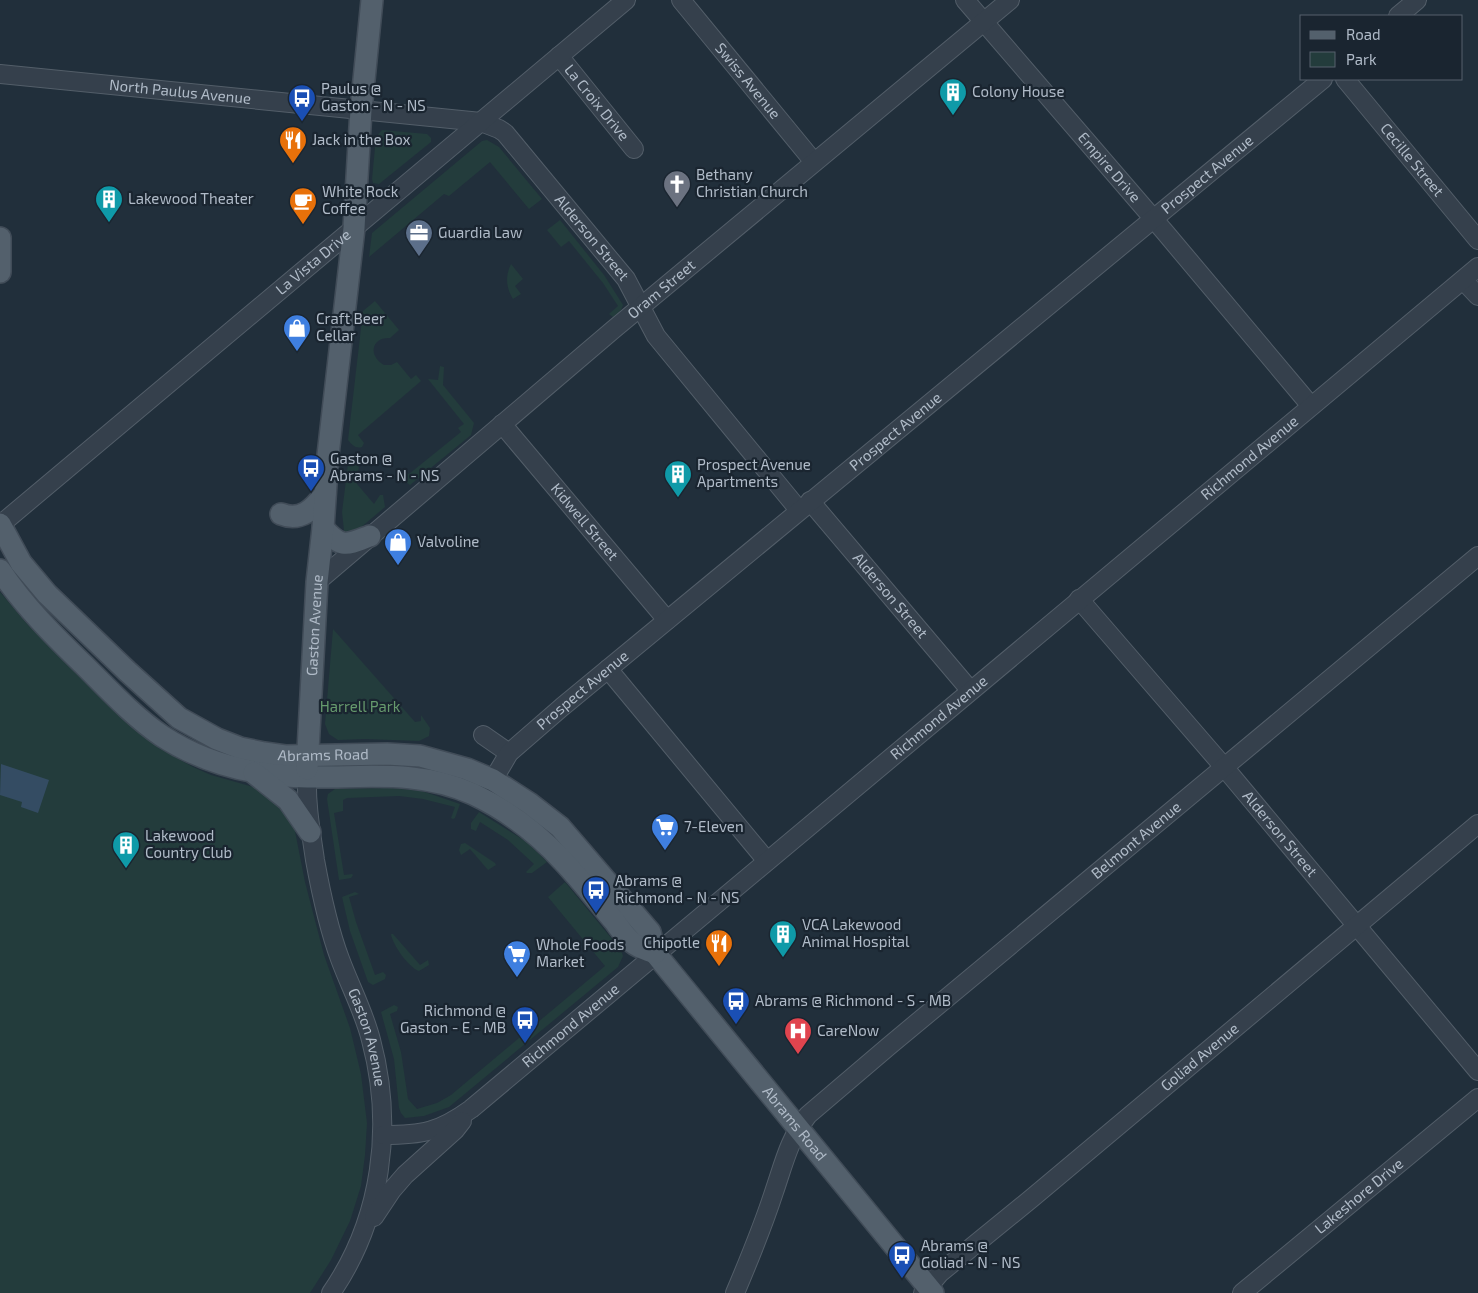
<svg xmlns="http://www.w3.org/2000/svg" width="1478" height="1293" font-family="'Exo 2',sans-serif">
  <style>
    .green { fill: #233c3c }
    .water { fill: #344c63 }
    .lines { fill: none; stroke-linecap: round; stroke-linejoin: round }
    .minor-casing { stroke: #535e69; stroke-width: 20 }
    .major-casing { stroke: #414c58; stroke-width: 24 }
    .minor { stroke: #35404c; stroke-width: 18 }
    .major { stroke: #53606c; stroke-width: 21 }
    .labels { text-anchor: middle; stroke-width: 4.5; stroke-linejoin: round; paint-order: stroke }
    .street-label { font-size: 15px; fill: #b0bbc8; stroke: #1a2530 }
    .poi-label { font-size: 15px; fill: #b0bbc8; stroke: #1a2530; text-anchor: start }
    .park-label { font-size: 15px; fill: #669a6d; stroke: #1a2530 }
  </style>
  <rect width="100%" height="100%" fill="#212f3b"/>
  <g class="green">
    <path d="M382 130 427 134 431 138V142L379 184 373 183 372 179 376 137Z"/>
    <path d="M487 140 499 147 542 199 529 209 490 162 449 196 444 194 369 257 372 233 482 141Z"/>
    <path d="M560 220 604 275 623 305 621 310 613 317 609 314 618 306 603 283 569 241 561 247 547 230Z"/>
    <path d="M511 264 523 279 515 286 521 294 513 299C506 288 505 276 511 264Z"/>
    <path d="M375 301 399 330 390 338C371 337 368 356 384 365H391L397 362 411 379 416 375 421 381 358 435 364 443 362 447C356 449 352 445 348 440L363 311Z"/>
    <path d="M440 366 444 367 443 385 474 423 471 435 410 485 401 478 400 473 404 471 409 474 461 432 458 428 464 424 428 379 438 380Z"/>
    <path d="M354 461 359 465 357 484 374 504 380 495H383L385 507 353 534 346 533 344 531 342 512 348 464Z"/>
    <path d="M0 592 29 626 159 748 193 767 211 775 267 791 293 821 305 882 324 955 350 1028 361 1074 367 1123 365 1155 361 1186 350 1221 331 1260 310 1293H0Z"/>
    <path d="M333 629 415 722 421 721V715L430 728 429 736 419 741 365 739 338 740 329 734 325 724Z"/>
    <path d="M391 788 422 791 460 804 455 818 453 819 451 818 455 807 423 799 399 796 347 798 343 800V811L334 813 344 875 352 874 353 875 351 878 339 880 327 799 328 794 335 789Z"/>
    <path d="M479 812 527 842 547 862 532 873H527L526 872 534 864 508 840 480 822 476 831 471 829V823Z"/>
    <path d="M465 843 495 863 496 865 488 870 470 849 461 855 459 850 461 844Z"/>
    <path d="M565 882 621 950 623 956 618 967 449 1107 424 1116 405 1118 401 1113 399 1108 394 1059 381 1012 394 1005 398 1007 397 1011 390 1014 401 1052 408 1099 417 1109 437 1103 451 1095 605 966 548 897Z"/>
    <path d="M355 892 359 894 349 897 356 922 375 975 383 972 386 975 385 979 373 985 368 982 350 931 342 897Z"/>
    <path d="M391 934H393L420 965 428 960 429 965 419 971C409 968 392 944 391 934Z"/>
  </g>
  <path class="water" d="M1 764 49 780 38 813 21 807 22 802 0 795Z"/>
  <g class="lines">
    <g class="minor-casing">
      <g id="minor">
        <path id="s1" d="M681 0 814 162"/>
        <path id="s2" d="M965 0 1164 231 1311 406"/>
        <path d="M1398 16 1417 0"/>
        <path id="s3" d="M559 56 634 149"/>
        <path id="s4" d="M0 74 481 122 499 129 505 133 626 279 656 336 799 510"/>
        <path id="s5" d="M1345 79 1478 240"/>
        <path d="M1463 280 1478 296"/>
        <path id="s6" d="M502 424 667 620"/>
        <path id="s7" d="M810 501 970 690"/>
        <path id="s8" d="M0 525 626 0"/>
        <path id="s9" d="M317 582 614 329 1010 0"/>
        <path id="s10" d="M1079 599 1224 767 1478 1071"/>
        <path d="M608 669 767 861"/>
        <path d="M483 735 509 753"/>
        <path id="s11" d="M307 777C306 805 311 832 315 860 321 893 328 927 340 959 350 986 364 1012 371 1040 394 1126 382 1219 331 1293"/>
        <path id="s12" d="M486 792 509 753 562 707 1323 79"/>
        <path id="s13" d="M383 1135C423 1135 439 1132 471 1109L1478 267"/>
        <path d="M374 1217 392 1190 405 1175 455 1130 462 1121"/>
        <path id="s14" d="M735 1293C749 1260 763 1226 774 1192 784 1163 789 1139 808 1115L889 1046 1478 556"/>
        <path id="s15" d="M923 1293 940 1273 1032 1198 1478 824"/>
        <path id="s16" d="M1242 1293 1478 1098"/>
      </g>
    </g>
    <g class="major-casing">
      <g id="major">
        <path d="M0 238V272"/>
        <path d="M281 514C301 522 313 509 325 494"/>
        <path id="s17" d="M0 524 21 563 47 594 127 671 179 718 217 739 240 748 264 753 285 756 387 754 420 756 467 769 493 780 529 803 560 827 650 932 655 953 933 1293"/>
        <path d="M323 528C342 549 346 545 370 536"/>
        <path d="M0 570C24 606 54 636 85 666 109 690 134 717 162 736 205 764 257 776 307 777 366 778 417 769 473 794 507 810 538 834 563 861 581 880 598 902 615 922 620 929 626 938 633 943 639 948 648 950 655 953"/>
        <path id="s18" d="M307 769 317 582 323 528 328 455 354 228 361 110 372 0"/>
        <path d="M254 773 288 800 310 832"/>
      </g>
    </g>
    <use href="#minor" class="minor"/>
    <use href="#major" class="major"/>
  </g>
  <defs>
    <g id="building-pin" transform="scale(1.4375)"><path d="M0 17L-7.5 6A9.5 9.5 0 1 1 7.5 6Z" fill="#0f9aa8" stroke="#1a2530"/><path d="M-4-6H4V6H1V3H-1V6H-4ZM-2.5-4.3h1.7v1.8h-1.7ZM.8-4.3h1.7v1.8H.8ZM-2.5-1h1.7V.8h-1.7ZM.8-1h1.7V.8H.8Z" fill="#fff"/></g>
    <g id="bus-pin" transform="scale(1.4375)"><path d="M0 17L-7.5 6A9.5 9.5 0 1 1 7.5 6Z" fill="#1a4fb4" stroke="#1a2530"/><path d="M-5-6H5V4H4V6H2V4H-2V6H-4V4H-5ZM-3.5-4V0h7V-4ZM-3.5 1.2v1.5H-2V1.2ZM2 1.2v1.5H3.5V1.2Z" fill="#fff"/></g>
    <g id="restaurant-pin" transform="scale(1.4375)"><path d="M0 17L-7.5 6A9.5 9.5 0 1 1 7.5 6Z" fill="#e8710a" stroke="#1a2530"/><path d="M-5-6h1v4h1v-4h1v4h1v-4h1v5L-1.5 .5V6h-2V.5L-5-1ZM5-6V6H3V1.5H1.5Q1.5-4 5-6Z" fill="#fff"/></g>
    <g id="church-pin" transform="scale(1.4375)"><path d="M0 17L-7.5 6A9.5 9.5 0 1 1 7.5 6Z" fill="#6b7280" stroke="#1a2530"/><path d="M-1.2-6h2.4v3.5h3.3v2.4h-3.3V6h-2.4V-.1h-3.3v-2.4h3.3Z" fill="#fff"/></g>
    <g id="cafe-pin" transform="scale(1.4375)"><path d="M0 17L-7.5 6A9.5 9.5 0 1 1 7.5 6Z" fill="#e8710a" stroke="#1a2530"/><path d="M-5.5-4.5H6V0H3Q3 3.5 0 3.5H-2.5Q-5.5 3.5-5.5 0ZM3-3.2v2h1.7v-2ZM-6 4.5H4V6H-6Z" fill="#fff"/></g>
    <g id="office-pin" transform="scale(1.4375)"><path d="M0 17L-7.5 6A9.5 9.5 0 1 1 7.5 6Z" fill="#5c6f8a" stroke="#1a2530"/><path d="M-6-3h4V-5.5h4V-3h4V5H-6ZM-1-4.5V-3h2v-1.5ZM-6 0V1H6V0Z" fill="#fff"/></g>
    <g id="shop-pin" transform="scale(1.4375)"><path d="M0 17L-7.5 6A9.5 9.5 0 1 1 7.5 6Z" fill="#3f7fe0" stroke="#1a2530"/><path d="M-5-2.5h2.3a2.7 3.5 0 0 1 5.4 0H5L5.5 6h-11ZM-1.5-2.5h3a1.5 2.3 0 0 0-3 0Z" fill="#fff"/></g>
    <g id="supermarket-pin" transform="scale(1.4375)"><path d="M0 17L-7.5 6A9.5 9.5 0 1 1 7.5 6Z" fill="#3f7fe0" stroke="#1a2530"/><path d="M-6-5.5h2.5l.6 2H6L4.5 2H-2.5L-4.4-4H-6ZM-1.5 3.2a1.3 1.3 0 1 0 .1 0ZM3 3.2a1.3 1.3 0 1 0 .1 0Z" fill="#fff"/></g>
    <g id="hospital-pin" transform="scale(1.4375)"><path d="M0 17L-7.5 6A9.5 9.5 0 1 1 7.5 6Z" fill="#e0444e" stroke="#1a2530"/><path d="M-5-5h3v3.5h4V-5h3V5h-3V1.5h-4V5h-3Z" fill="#fff"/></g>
  </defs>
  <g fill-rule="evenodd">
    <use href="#building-pin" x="953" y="92"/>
    <use href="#bus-pin" x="302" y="98"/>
    <use href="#restaurant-pin" x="293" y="140"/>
    <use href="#church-pin" x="677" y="184"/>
    <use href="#building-pin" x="109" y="199"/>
    <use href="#cafe-pin" x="303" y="201"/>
    <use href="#office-pin" x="419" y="233"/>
    <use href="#shop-pin" x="297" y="328"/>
    <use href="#bus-pin" x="311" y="468"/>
    <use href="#building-pin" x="678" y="474"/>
    <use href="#shop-pin" x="398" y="542"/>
    <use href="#supermarket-pin" x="665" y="827"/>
    <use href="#building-pin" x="126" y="845"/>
    <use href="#bus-pin" x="596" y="890"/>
    <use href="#building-pin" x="783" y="934"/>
    <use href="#restaurant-pin" x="719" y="943"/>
    <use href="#supermarket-pin" x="517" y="954"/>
    <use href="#bus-pin" x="736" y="1001"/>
    <use href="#bus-pin" x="525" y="1020"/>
    <use href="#hospital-pin" x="798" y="1031"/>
    <use href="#bus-pin" x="902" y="1255"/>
  </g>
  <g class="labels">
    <g class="street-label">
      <text dy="5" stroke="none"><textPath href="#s1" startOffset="105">Swiss Avenue</textPath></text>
      <text dy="5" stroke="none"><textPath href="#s4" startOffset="181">North Paulus Avenue</textPath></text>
      <text dy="5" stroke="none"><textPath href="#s3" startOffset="60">La Croix Drive</textPath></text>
      <text dy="5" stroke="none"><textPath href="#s5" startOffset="105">Cecille Street</textPath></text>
      <text dy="5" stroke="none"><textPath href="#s2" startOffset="221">Empire Drive</textPath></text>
      <text dy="5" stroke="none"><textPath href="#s12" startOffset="952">Prospect Avenue</textPath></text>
      <text dy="5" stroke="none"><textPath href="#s4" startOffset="646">Alderson Street</textPath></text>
      <text dy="5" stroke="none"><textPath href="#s8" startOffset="409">La Vista Drive</textPath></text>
      <text dy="5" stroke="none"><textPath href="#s9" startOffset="452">Oram Street</textPath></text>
      <text dy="5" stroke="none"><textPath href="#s12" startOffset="548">Prospect Avenue</textPath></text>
      <text dy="5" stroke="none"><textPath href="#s13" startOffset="1109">Richmond Avenue</textPath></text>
      <text dy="5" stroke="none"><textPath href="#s6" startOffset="128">Kidwell Street</textPath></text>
      <text dy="5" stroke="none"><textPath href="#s7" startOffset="124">Alderson Street</textPath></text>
      <text dy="5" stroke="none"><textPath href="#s18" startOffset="144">Gaston Avenue</textPath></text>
      <text dy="5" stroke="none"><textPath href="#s12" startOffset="142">Prospect Avenue</textPath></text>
      <text dy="5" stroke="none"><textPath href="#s13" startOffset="704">Richmond Avenue</textPath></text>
      <text dy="5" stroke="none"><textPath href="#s17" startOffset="418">Abrams Road</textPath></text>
      <text dy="5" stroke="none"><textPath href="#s10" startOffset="309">Alderson Street</textPath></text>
      <text dy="5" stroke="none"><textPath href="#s14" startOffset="621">Belmont Avenue</textPath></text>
      <text dy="5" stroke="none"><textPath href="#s13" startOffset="224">Richmond Avenue</textPath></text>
      <text dy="5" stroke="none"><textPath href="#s11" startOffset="269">Gaston Avenue</textPath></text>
      <text dy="5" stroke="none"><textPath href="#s15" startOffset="364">Goliad Avenue</textPath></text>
      <text dy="5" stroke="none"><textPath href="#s17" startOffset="1054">Abrams Road</textPath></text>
      <text dy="5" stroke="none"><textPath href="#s16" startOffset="152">Lakeshore Drive</textPath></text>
    </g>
    <g class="poi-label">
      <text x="321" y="94">Paulus @<tspan x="321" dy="17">Gaston - N - NS</tspan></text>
      <text x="972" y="97">Colony House</text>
      <text x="312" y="145">Jack in the Box</text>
      <text x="696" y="180">Bethany<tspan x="696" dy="17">Christian Church</tspan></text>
      <text x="322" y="197">White Rock<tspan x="322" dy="17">Coffee</tspan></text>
      <text x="128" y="204">Lakewood Theater</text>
      <text x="438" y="238">Guardia Law</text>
      <text x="316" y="324">Craft Beer<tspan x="316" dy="17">Cellar</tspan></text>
      <text x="330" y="464">Gaston @<tspan x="330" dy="17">Abrams - N - NS</tspan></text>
      <text x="697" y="470">Prospect Avenue<tspan x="697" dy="17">Apartments</tspan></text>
      <text x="417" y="547">Valvoline</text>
      <text x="684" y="832">7-Eleven</text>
      <text x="145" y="841">Lakewood<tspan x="145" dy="17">Country Club</tspan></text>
      <text x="615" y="886">Abrams @<tspan x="615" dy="17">Richmond - N - NS</tspan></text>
      <text x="802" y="930">VCA Lakewood<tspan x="802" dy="17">Animal Hospital</tspan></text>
      <text x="700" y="948" text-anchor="end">Chipotle</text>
      <text x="536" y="950">Whole Foods<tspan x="536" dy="17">Market</tspan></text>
      <text x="755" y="1006">Abrams @ Richmond - S - MB</text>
      <text x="506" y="1016" text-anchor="end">Richmond @<tspan x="506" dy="17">Gaston - E - MB</tspan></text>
      <text x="817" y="1036">CareNow</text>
      <text x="921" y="1251">Abrams @<tspan x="921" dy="17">Goliad - N - NS</tspan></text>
    </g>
    <g class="park-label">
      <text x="360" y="712">Harrell Park</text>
    </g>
  </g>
  <rect x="1300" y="15" width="162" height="65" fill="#1a2530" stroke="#56616d"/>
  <rect x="1310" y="31" width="25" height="8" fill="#53606c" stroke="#56616d"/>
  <text x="1346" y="40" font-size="15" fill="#b0bbc8">Road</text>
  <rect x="1310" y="52" width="25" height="15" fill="#233c3c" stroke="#56616d"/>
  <text x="1346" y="65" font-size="15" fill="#b0bbc8">Park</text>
</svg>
